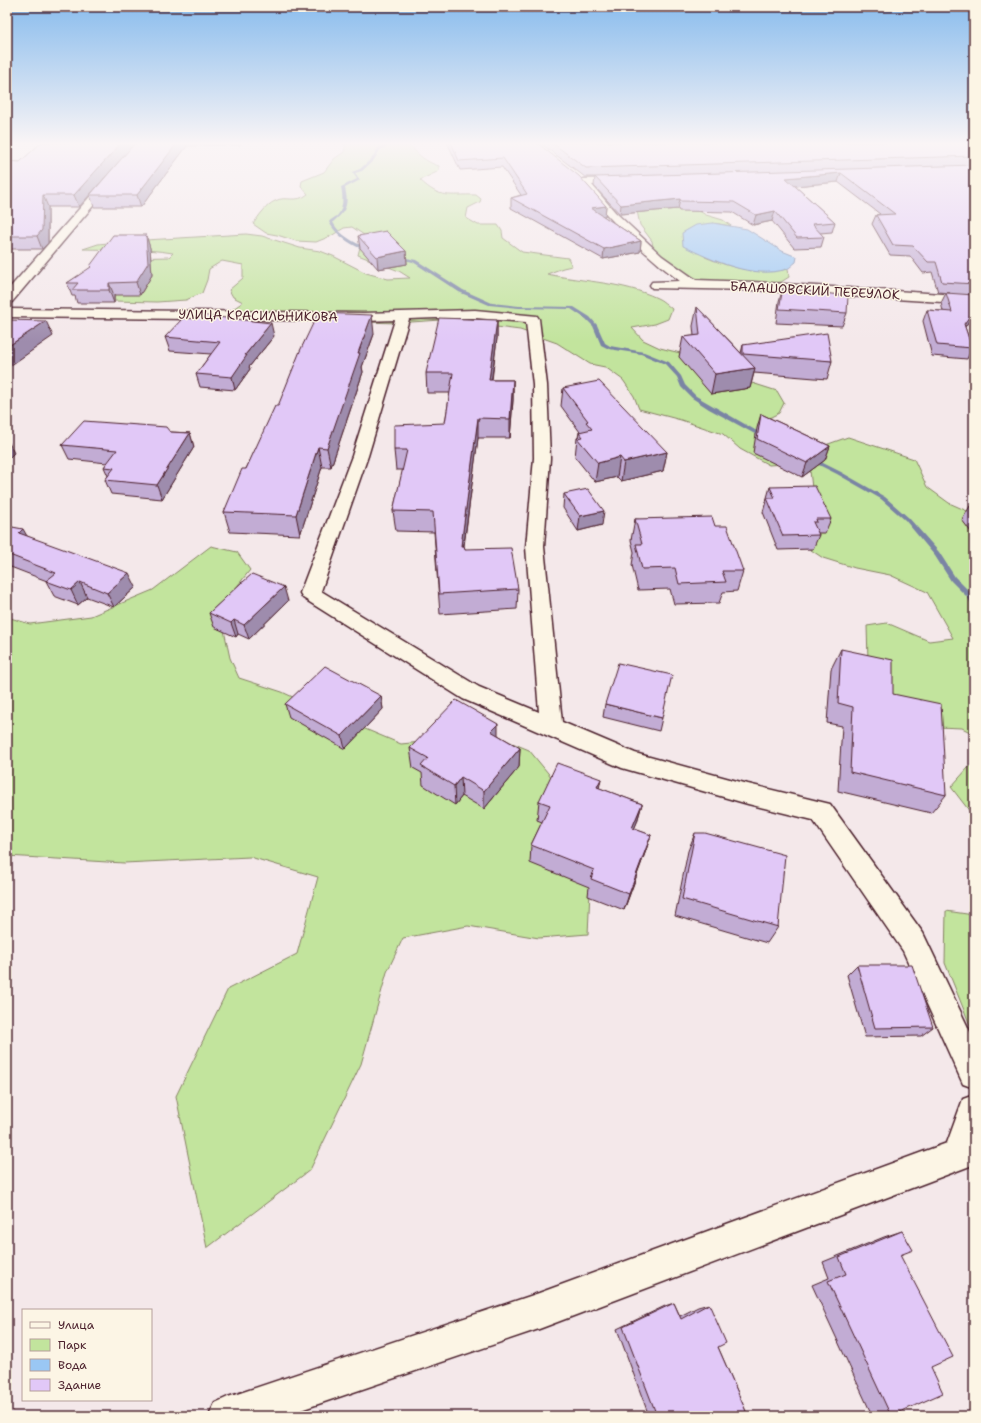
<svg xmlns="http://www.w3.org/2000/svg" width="981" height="1423" font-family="'Shantell Sans',sans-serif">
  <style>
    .green { fill: #c2e49d; stroke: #868264 }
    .water { fill: #9ac7f4; stroke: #7a84a4 }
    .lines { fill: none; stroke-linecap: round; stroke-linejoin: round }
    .stream { fill: #7a84a4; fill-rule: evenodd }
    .minor-casing { stroke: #4a1f2b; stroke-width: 3 }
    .minor { fill: #fcf5e5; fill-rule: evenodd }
    .wall { fill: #c2acd4; stroke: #4a1f2b }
    .shaded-wall { fill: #9e8cad; stroke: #4a1f2b }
    .building { fill: #e1c8f7; stroke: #4a1f2b }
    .labels { text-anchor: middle; stroke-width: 3; stroke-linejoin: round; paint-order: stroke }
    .far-street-label { font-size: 13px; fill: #4a1f2b; stroke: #fcf5e5 }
  </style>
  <rect width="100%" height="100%" fill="#f4e8ea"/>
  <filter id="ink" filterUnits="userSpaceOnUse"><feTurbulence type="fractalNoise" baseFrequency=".025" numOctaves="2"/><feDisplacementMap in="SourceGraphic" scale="8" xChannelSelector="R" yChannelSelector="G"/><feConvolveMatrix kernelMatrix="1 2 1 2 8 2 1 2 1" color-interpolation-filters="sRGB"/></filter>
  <g filter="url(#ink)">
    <g class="green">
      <path d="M346 142H412L410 145C418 155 426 162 439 166V171L420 180C441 200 449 194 476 195L481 199 480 202 468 208 466 218 478 225H498L502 231 503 238 522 252 568 258 572 266 563 268 547 274C584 282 623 282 657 298 662 300 667 305 672 309L668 319 655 324 632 328 643 340 660 348 713 361 752 383 777 391 784 403 779 413 769 418 800 463 769 465 740 449 723 434 681 420 639 409 634 396 623 380 605 367 590 364 557 343 520 330 441 320 397 323 364 322 291 316 233 309 243 302 233 297 229 290 243 278V265L222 261 209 269 207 280 202 293 186 300 157 302 113 301 125 258 169 257 173 253C143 248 113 250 83 249L98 244 129 241 246 234 262 236 300 248 320 251 333 256 366 273 388 279 410 278 399 271 358 255 360 247 367 237 352 227 344 228 331 236 316 242 296 241 277 235 266 233 253 224C259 216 266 205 275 201 286 195 296 204 308 194L301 186 302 181 324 172 334 159 344 152Z"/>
      <path d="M689 205 706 215 723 220 731 226 713 223 705 257C734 269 756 274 788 269L789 277 781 282 768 283 706 282 689 275 660 255 653 247 652 241 640 225 637 211Z"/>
      <path d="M848 437 914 459 927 487 949 503 974 514V734L962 728 913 726 869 694 867 626 887 623 929 641 953 638 927 592 890 575 855 568 823 558 796 540 812 488 809 462 820 447Z"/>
      <path d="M211 546 237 552 250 570 235 589 222 621 230 658 239 678 282 692 334 716 401 744 493 735 529 750 576 807 592 849 588 934 539 938 468 926 403 938 387 972 361 1064 310 1170 207 1248 176 1096 228 989 297 954 318 877 250 857 124 863 7 856V617L30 624 91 616 153 590Z"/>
      <path d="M974 764V817L951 787 968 768Z"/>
      <path d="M946 911 974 915V1035L945 963Z"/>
    </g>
    <path class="water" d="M713 223 747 229 782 251 797 257 796 262C793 264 790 268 787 269 753 280 712 260 683 246L682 233 696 225Z"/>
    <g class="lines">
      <g class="stream">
        <path d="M387 142H390L388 146 380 150 374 160 362 171 355 173 360 180 345 188C349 205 346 211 333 222 339 235 357 244 370 249V250L368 251C354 247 336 236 329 222 331 219 334 218 337 216 344 209 343 196 341 187L357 179 352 172 360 169 372 158 378 148Z"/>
        <path d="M397 256 416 260 463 290 492 303 519 306 574 307 590 317 597 325 605 343 610 346 644 352 669 362 681 376 685 385 696 396 769 438 764 439 709 409 692 398 681 387 677 377 665 364 641 354 609 349 601 345 593 326 586 319 571 309 519 308 489 305 459 292 413 262 395 258V257Z"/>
        <path d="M811 457 841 472 885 497 909 518 939 552 955 577 972 594 974 597V604H971L968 598 951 581 935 556 905 520 881 499 837 474 809 460V458Z"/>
      </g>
      <g class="minor-casing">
        <g id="minor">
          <path d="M138 142H147L12 302 7 303V291Z"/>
          <path d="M624 178 628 179 629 181 628 183 592 185 615 212 662 256 696 280 753 282 974 296V304L753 290 652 288 650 285 652 282 680 281C644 254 613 223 583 188V185L578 182 583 179Z"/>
          <path d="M7 309 364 313 475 310 537 316 539 319 547 385 550 458 544 547 562 722 635 753 748 784 830 804 923 933 974 1040V1088L963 1084 903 951 813 820 748 804 622 768 463 699 303 598 300 593 352 456 395 320 364 321 7 317ZM435 318H475L526 322 533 385 534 458 526 547 539 712 479 687 321 591 368 456 409 319Z"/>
          <path d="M974 1095V1157L970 1166 539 1329 283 1416H209L215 1403 228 1397 539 1293 947 1143 963 1099Z"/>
        </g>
      </g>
      <use href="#minor" class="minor"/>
    </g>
    <g class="wall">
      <path d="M42 142H241L240 145 187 146 141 207H94L90 195 128 151 79 207H48V243L42 249H11L7 253V161L20 162Z"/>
      <path d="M447 142H536L606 206 605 216H603L641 241 640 252 603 259 511 208V198L521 195 502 167 460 170Z"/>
      <path d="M539 142H974V314L965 327 972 348 967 359 932 356 923 321 927 310 943 311 941 303 946 293H950L938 292 932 272 923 273 910 256 890 255 872 224 876 215 880 214 838 182 795 186 835 222 832 232 820 233 824 237 821 247 794 248 772 221 753 225 732 212 679 211 678 209 620 214 594 186 595 177H585Z"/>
      <path d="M146 235 150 248 152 275 140 295H114V303H77L75 296H72L67 283Z"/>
      <path d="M358 236 406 251 407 264 378 269 360 248Z"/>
      <path d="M783 288 847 313 842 326 776 323 779 301Z"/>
      <path d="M697 307 741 353 743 345 832 361 827 379 754 373 750 388 711 394 679 357 683 337 694 336 693 326Z"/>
      <path d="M497 320V338L492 380H513V400L510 438H478L464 546 465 549 518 589 517 609 440 614 434 532 396 531 393 511 403 470H396L394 450 445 423 450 393H427L426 373Z"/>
      <path d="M374 334 362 367 363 372 331 467H322L300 535 230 532 224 512 278 406Z"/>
      <path d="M274 336 249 367 250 369 235 390 200 387 196 374 211 354 170 351 165 337Z"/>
      <path d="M563 388 667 452 663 471 621 481 617 477 595 482 575 457 577 438H578L579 432H580L561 406Z"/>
      <path d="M761 414 830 446 825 460 802 477 753 453 757 428Z"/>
      <path d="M170 432 190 433 194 447 162 499 111 494 105 480 108 476 104 467 107 463 69 459 62 445Z"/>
      <path d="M770 487 831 519 825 533H818L819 535 813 549 778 550 763 512Z"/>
      <path d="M564 494 602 525 578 531 563 508Z"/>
      <path d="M970 506H974V536L962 520Z"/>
      <path d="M635 519 715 526 743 571 737 591 723 592 719 603 674 604 670 589 638 590 632 565 634 552 631 540Z"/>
      <path d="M7 526 27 536 136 587 114 607 87 597 78 605 54 596 46 581H47L8 566 7 567Z"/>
      <path d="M243 582 288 601 249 639 238 634 236 637 214 627 209 613Z"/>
      <path d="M841 649 893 694 946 795 931 813 838 791 842 726 827 723 831 669Z"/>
      <path d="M381 696 383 709 345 749 289 717 285 704Z"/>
      <path d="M605 704 662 718 659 731 603 717Z"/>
      <path d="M498 735 520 748 519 767 484 809 462 796 455 805 423 785 422 773 413 768 410 748Z"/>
      <path d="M599 788 642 804 637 822 634 829 651 835 645 853 624 910 588 896 589 887 530 863 531 845 542 822 537 820 539 801Z"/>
      <path d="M695 833 778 927 767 943 675 916 688 851Z"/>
      <path d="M857 965 933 1027 921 1036 865 1037 847 975Z"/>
      <path d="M902 1231 900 1255 931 1367 892 1416H890L871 1413 812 1285 829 1278 823 1262 884 1237Z"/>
      <path d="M674 1303 680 1316 698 1307 709 1304 718 1347 748 1416H649L617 1329 665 1306Z"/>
    </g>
    <g class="shaded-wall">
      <path d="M122 142H136L79 207 74 195Z"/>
      <path d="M178 142H186L187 146 141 207 137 195Z"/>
      <path d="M841 173 838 182 784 187 786 178Z"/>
      <path d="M43 195 48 207V243L42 249 37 236Z"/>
      <path d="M680 199 678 209 620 214 621 205Z"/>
      <path d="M606 206 605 216 590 217 591 208Z"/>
      <path d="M775 211 772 221 753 225 756 215Z"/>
      <path d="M146 235 150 248 152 275 140 295 136 282Z"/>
      <path d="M7 239 11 249 7 253Z"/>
      <path d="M641 241 640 252 603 259 604 249Z"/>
      <path d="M406 251 407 264 378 269 377 257Z"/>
      <path d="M109 283 114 295V303L109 290Z"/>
      <path d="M974 310V314L959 335 964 324Z"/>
      <path d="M372 315 374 334 362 367 363 372 331 467 327 448 358 353Z"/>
      <path d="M497 320V338L489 399V380Z"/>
      <path d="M46 321 53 336 7 368V347Z"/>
      <path d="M271 323 274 336 249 367 250 369 235 390 232 377 245 355Z"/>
      <path d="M755 368 750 388 711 394 715 374Z"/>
      <path d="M513 380V400L510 438V419Z"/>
      <path d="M478 418V438L461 566V546Z"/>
      <path d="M190 433 194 447 162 499 157 485Z"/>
      <path d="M7 439 14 453 7 460Z"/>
      <path d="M830 446 825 460 802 477 807 463Z"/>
      <path d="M318 447 322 467 300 535 296 515Z"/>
      <path d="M667 452 663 471 621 481 624 462Z"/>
      <path d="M620 457 617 477 595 482 598 463Z"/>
      <path d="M604 511 602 525 578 531 580 516Z"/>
      <path d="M23 529 31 543 19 533Z"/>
      <path d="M129 573 136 587 114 607 107 593Z"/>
      <path d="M80 582 87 597 78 605 71 590Z"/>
      <path d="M284 587 288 601 249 639 244 625Z"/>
      <path d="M234 620 238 634 236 637 231 623Z"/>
      <path d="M381 696 383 709 345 749 342 736Z"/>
      <path d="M498 724V744L491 731Z"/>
      <path d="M520 748 519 767 484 809V791Z"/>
      <path d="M461 777 462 796 455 805 454 786Z"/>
      <path d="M601 779 597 798V787Z"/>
      <path d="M642 804 637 822 627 847 632 828Z"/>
      <path d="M651 835 645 853 624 910 629 894Z"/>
    </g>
    <g class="building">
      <path d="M42 142H122L74 195H43L42 230 37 236H7V161L20 162Z"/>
      <path d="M136 142H178L137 195H90Z"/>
      <path d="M451 142H536L579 176 606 206 591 208 641 241 604 249 511 198 527 194 503 158 459 161Z"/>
      <path d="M551 142H974V156L586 168Z"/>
      <path d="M974 165V284L942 282 936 262H928L913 246 893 245 876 215 895 214 841 173 786 178 835 222 812 224 824 237 797 238 775 211 756 215 734 202 681 201 680 199 621 205 595 177Z"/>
      <path d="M386 231 406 251 377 257 358 236Z"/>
      <path d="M113 235H146L148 263 136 282 109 283V290H72L78 283H67L91 267 90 266Z"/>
      <path d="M783 288 848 296 847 313 779 309Z"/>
      <path d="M946 293 974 295V310L964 324 972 348 937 345 927 310 952 312Z"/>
      <path d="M697 307 755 368 715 374 683 337 700 335Z"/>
      <path d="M318 313 372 315 358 353H360L327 448 318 447 296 515 224 512 242 469H246L275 406H278L300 351Z"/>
      <path d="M199 315 271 323 245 355H247L232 377 196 374 220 342 165 337 183 318 196 319Z"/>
      <path d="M439 318 497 320 489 380H513L510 419 478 418 461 546H464L465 549 511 548 518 589 439 594 433 512 393 511 407 450H394V425L445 423 453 373H426Z"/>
      <path d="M7 320H8L46 321 7 347Z"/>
      <path d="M827 333 832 361 743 354V345Z"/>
      <path d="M599 381 667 452 624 462 620 457 598 463 577 438 583 437 579 432 592 429 586 422 588 421 563 388Z"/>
      <path d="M761 414 830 446 807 463 757 439Z"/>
      <path d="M84 421 166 427 170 432 190 433 157 485 105 480 114 468 104 467 117 450 62 445Z"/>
      <path d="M815 486 831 519H816L817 522H813L819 535 783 536 767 498H775L770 487Z"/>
      <path d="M588 489 604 511 580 516 564 494Z"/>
      <path d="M970 506H974V511Z"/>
      <path d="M712 517 715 526H727L743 571H722L726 582 679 584 675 568 642 569 636 544H642L635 519Z"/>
      <path d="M7 526 23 529 19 533 129 573 107 593 80 582 71 590 46 581 56 573 7 554Z"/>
      <path d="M252 574 284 587 244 625 234 620 231 623 209 613 242 582H243Z"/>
      <path d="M841 649 893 660V694L941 704 946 795 850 772 853 707 838 703Z"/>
      <path d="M618 663 672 675 662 718 605 704Z"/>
      <path d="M325 666 381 696 342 736 285 704Z"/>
      <path d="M456 700 498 724 491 731 520 748 484 791 461 777 454 786 421 766 428 758 410 748Z"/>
      <path d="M557 763 601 779 597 787 642 804 632 828 651 835 629 894 591 879 594 870 531 845 550 805 539 801Z"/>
      <path d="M695 833H705L785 855 778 927 682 899Z"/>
      <path d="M857 965H912L933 1027 875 1028Z"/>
      <path d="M902 1231 913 1250 900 1255 953 1357 931 1367 943 1393 891 1416 828 1281 846 1274 839 1257Z"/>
      <path d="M674 1303 681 1319 709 1304 726 1343 718 1347 748 1416H657L623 1327Z"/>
    </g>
  </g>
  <linearGradient id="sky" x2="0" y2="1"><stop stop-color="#89bced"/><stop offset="0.42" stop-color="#faf5f6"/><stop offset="1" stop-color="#faf5f6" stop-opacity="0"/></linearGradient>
  <rect width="981" height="342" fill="url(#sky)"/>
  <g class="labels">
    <g class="far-street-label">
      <text transform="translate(815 290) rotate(3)" y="5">БАЛАШОВСКИЙ ПЕРЕУЛОК</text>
      <text transform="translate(258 315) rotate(1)" y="5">УЛИЦА КРАСИЛЬНИКОВА</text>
    </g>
  </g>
  <rect width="981" height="1423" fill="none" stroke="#fcf5e5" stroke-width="24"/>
  <rect x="12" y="12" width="957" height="1399" fill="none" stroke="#4a1f2b" stroke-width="1.5" filter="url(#ink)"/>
  <rect x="22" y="1309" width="130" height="92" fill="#fcf5e5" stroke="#b59f9b"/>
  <rect x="30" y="1322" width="20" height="6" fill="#fcf5e5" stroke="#b59f9b"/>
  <text x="58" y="1329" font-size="12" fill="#4a1f2b">Улица</text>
  <rect x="30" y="1339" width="20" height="12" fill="#c2e49d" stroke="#b59f9b"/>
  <text x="58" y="1349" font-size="12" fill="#4a1f2b">Парк</text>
  <rect x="30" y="1359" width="20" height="12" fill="#9ac7f4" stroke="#b59f9b"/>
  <text x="58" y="1369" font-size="12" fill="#4a1f2b">Вода</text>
  <rect x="30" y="1379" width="20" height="12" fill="#e1c8f7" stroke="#b59f9b"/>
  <text x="58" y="1389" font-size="12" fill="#4a1f2b">Здание</text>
</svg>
